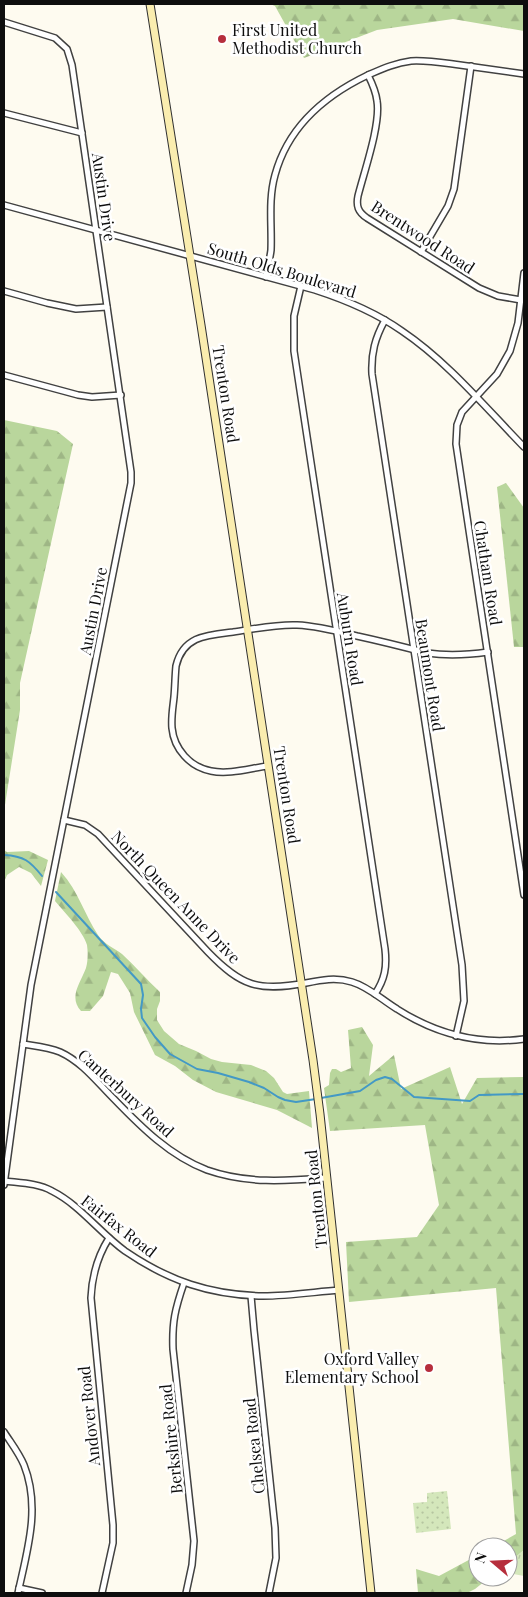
<svg xmlns="http://www.w3.org/2000/svg" width="528" height="1597" font-family="'Playfair Display',serif">
  <style>
    .grass { fill: url(#grass-tufts) }
    .forest { fill: url(#forest-firs) }
    .park { fill: url(#park-dots) }
    .lines { fill: none; stroke-linecap: round; stroke-linejoin: round }
    .stream { stroke: #4399c5; stroke-width: 2 }
    .street-casing { stroke: #414141; stroke-width: 8 }
    .secondary-casing { stroke: #303030; stroke-width: 9 }
    .street { stroke: #fff; stroke-width: 5 }
    .secondary { stroke: #faedaf; stroke-width: 7 }
    .poi-dot { fill: #b62e3c; stroke: #fff; stroke-width: 2 }
    .labels { text-anchor: middle; stroke-width: 5; stroke-linejoin: round; paint-order: stroke }
    .poi-label { font-size: 16px; fill: #0e0e0e; stroke: #fff; text-anchor: start }
    .street-label { font-size: 16px; fill: #0e0e0e; stroke: #fff }
  </style>
  <defs>
    <pattern id="grass-tufts" width="24" height="20" patternUnits="userSpaceOnUse" patternTransform="scale(1.25)"><rect width="24" height="20" fill="#d4e7bb"/><path d="M3 7l-1-3M5 7V3M7 7l1-3M15 17l-1-3M17 17v-4M19 17l1-3" fill="none" stroke="#b5c5a0"/></pattern>
    <pattern id="forest-firs" width="22" height="20" patternUnits="userSpaceOnUse" patternTransform="scale(1.25)"><rect width="22" height="20" fill="#b9d69c"/><path d="M5 1l3.5 6h-7zM16 11l3.5 6h-7z" fill="#9eb685"/></pattern>
    <pattern id="park-dots" width="8" height="8" patternUnits="userSpaceOnUse" patternTransform="scale(1.25)"><rect width="8" height="8" fill="#d4e7bb"/><path d="M2 2h.1M6 6h.1" fill="none" stroke="#b5c5a0" stroke-width="1.8" stroke-linecap="round"/></pattern>
  </defs>
  <rect width="100%" height="100%" fill="#fefbf0"/>
  <path class="grass" d="M524 1550V1576L508 1573V1563Z"/>
  <g class="forest">
    <path d="M270 4H524V31L453 19 377 30 304 58 275 6Z"/>
    <path d="M4 420 57 431 73 444 20 683V710L4 811Z"/>
    <path d="M506 483 524 508V647H514L497 487Z"/>
    <path d="M4 850 7 852 29 851 48 860 41 886 31 873 19 867 7 875 4 882Z"/>
    <path d="M61 872C79 892 84 914 98 935 104 944 114 948 122 954 135 966 147 980 160 992V1001L157 1009V1020L164 1031 179 1044 196 1051 211 1059 222 1062 251 1065 266 1071 274 1078 283 1092 287 1094 309 1091 312 1128 277 1110 216 1092 193 1080 175 1066 155 1055 134 1012 130 993 118 974 111 972 103 996 90 1011H81C68 997 81 982 86 968 88 961 88 952 87 945 83 931 65 913 55 901Z"/>
    <path d="M362 1027 373 1045 369 1076 394 1055 401 1089 450 1067 462 1104 477 1078 524 1077V1550L508 1563V1547H493L516 1534 496 1288 349 1302 346 1242 417 1237 439 1205 425 1125 330 1131 324 1088 329 1085 330 1073 332 1069H336L341 1072 351 1068 348 1030Z"/>
    <path d="M478 1555V1577H490L475 1589 467 1593H418L416 1569 439 1576Z"/>
  </g>
  <path class="park" d="M447 1491 451 1529 416 1533 413 1503 427 1502V1493Z"/>
  <g class="lines">
    <g class="stream">
      <path d="M4 855C24 856 30 861 42 876"/>
      <path d="M56 892 141 984 143 995 141 1009 142 1018 155 1037 170 1054 197 1069 218 1073 249 1082 264 1088 278 1097 285 1100 296 1102 316 1099"/>
      <path d="M321 1098 360 1091 376 1080 385 1077 392 1079 414 1097 470 1101 479 1095 524 1094"/>
    </g>
    <g class="street-casing">
      <g id="street">
        <path d="M4 22 55 38 67 49 72 65 131 472V483L31 985 4 1185"/>
        <path d="M368 75C372 83 376 92 377 101 381 124 364 172 358 196 356 206 358 212 367 218L479 288 498 296 521 300"/>
        <path d="M4 113 82 133"/>
        <path d="M4 205 315 290C346 300 375 312 402 331 448 362 485 407 524 447"/>
        <path d="M421 252 448 206 454 189 471 66"/>
        <path d="M524 273 518 323 510 351 497 374 462 412 457 425 456 444 524 895"/>
        <path d="M266 277C267 268 270 259 271 250 272 225 268 200 275 175 288 127 324 96 368 75 382 69 395 63 411 61 427 60 444 63 460 65 482 68 503 71 524 74"/>
        <path d="M301 286 294 316V351L385 949C387 967 385 979 375 994"/>
        <path d="M4 291 47 303 76 309 107 307"/>
        <path d="M385 320C375 338 371 353 372 374L462 965 464 1001 456 1036"/>
        <path d="M4 375 78 395 92 397 121 395"/>
        <path d="M268 766C251 768 229 775 211 771 190 767 174 749 172 728 171 717 173 707 174 697 175 686 175 676 176 666 183 636 207 635 233 632 254 629 276 624 297 625 318 626 337 631 357 636 380 641 404 647 427 653 448 656 467 655 488 652"/>
        <path d="M64 820 85 825 98 834 208 952C241 986 258 992 306 983 321 980 336 977 352 982 369 987 382 1000 397 1009 436 1034 479 1045 524 1039"/>
        <path d="M23 1044C35 1046 48 1047 60 1052 82 1062 97 1082 114 1099 141 1127 170 1156 207 1170 247 1184 286 1181 327 1178"/>
        <path d="M4 1181C20 1183 38 1183 52 1191 80 1205 100 1233 125 1251 169 1281 210 1295 263 1296 288 1296 314 1292 339 1290"/>
        <path d="M184 1283C175 1309 172 1322 173 1349L194 1541 192 1565 186 1593"/>
        <path d="M251 1296 254 1330 275 1528 276 1558 269 1593"/>
        <path d="M4 1432C11 1443 19 1453 24 1465 41 1508 27 1551 18 1593"/>
        <path d="M19 1588 42 1593"/>
        <path d="M102 1593 113 1543V1525L91 1298C92 1275 97 1257 109 1238"/>
      </g>
    </g>
    <g class="secondary-casing">
      <path id="secondary" d="M150 4 201 325 313 1060 320 1114 371 1593"/>
    </g>
    <use href="#street" class="street"/>
    <use href="#secondary" class="secondary"/>
  </g>
  <g class="poi-dot">
    <circle cx="222" cy="39" r="5"/>
    <circle cx="429" cy="1368" r="5"/>
  </g>
  <g class="labels">
    <g class="poi-label">
      <text x="232" y="36">First United<tspan x="232" dy="18">Methodist Church</tspan></text>
      <text x="419" y="1365" text-anchor="end">Oxford Valley<tspan x="419" dy="18">Elementary School</tspan></text>
    </g>
    <g class="street-label">
      <text transform="translate(104 197) rotate(82)" y="6">Austin Drive</text>
      <text transform="translate(423 237) rotate(33)" y="6">Brentwood Road</text>
      <text transform="translate(282 270) rotate(17)" y="6">South Olds Boulevard</text>
      <text transform="translate(226 394) rotate(81)" y="6">Trenton Road</text>
      <text transform="translate(488 573) rotate(81)" y="6">Chatham Road</text>
      <text transform="translate(93 611) rotate(-79)" y="6">Austin Drive</text>
      <text transform="translate(350 639) rotate(81)" y="6">Auburn Road</text>
      <text transform="translate(430 675) rotate(81)" y="6">Beaumont Road</text>
      <text transform="translate(287 795) rotate(81)" y="6">Trenton Road</text>
      <text transform="translate(176 897) rotate(46)" y="6">North Queen Anne Drive</text>
      <text transform="translate(126 1093) rotate(42)" y="6">Canterbury Road</text>
      <text transform="translate(316 1199) rotate(-96)" y="6">Trenton Road</text>
      <text transform="translate(119 1226) rotate(38)" y="6">Fairfax Road</text>
      <text transform="translate(89 1416) rotate(-96)" y="6">Andover Road</text>
      <text transform="translate(171 1439) rotate(-96)" y="6">Berkshire Road</text>
      <text transform="translate(254 1446) rotate(-96)" y="6">Chelsea Road</text>
    </g>
  </g>
  <rect width="528" height="1597" fill="none" stroke="#0e0e0e" stroke-width="10"/>
  <g transform="translate(493 1562) rotate(289)"><circle r="24" fill="#ffffff" stroke="#9f9f9f"/>
  <path d="M0-4L9 19L0 12L-9 19Z" fill="#b62e3c"/>
  <text y="-8" font-size="14" font-weight="bold" text-anchor="middle" fill="#0e0e0e">N</text>
  </g>
</svg>
